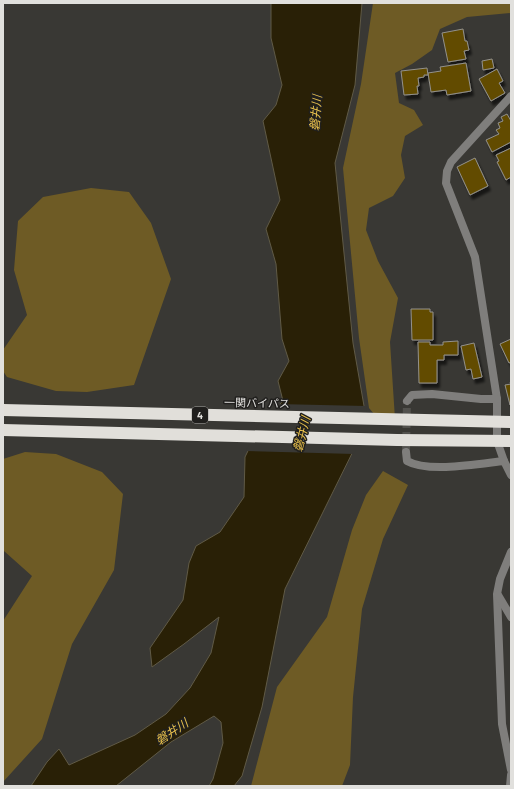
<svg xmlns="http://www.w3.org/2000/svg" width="514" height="789" font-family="Barlow,'Noto Sans JP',sans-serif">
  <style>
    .green { fill: #6e5b25 }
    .water { fill: #292006; stroke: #605a46 }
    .pier { fill: #393834 }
    .building { fill: #624c01; stroke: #93918c; filter: url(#shadow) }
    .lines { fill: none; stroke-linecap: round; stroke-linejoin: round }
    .street-tunnel { stroke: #52514d; stroke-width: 8; stroke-dasharray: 8 4; stroke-linecap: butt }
    .street { stroke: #7f7e7c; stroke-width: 8 }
    .highway { stroke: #e1dfda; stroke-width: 12 }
    .labels { text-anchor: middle; stroke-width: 3; stroke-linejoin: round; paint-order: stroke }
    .shield { fill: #201f1d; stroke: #a7a6a3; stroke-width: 1 }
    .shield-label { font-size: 10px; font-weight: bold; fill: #e1e0dd }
    .street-label { font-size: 11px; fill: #e1e0dd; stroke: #201f1d }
    .water-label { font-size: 12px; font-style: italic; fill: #e8c04c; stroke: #201f1d }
  </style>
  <defs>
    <filter id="shadow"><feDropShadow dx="2.5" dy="4.5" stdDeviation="1" flood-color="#0009"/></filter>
  </defs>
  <rect width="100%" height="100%" fill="#393834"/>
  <g class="green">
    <path d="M373 3H511V13L467 17 440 29 432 50 412 64 395 73 399 103 414 110 423 125 405 136 401 155 405 178 393 196 369 208 366 230 378 261 398 298 390 342 395 419 379 420 369 408 359 338 343 168 361 84Z"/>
    <path d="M91 188 129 192 151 223 171 279 134 385 87 392 56 391 7 377 3 371V350L27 315 14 270 18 221 43 197Z"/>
    <path d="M25 452 56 454 102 472 123 494 114 570 72 644 42 739 3 782V621L32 576 4 551 3 548V459Z"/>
    <path d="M383 471 408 485 383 539 362 609 353 697 350 765 342 786H251L277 687 327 617 352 530 366 495Z"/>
  </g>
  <path class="water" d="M271 3H362L355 85 335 163 353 343 367 423 285 589 262 707 242 776 234 786H209L213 779 223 743 221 722 214 716 171 742 116 786H31L47 762 59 749 69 765 135 735 166 714 190 688 211 653 219 617 184 644 152 667 150 648 183 600 189 563 196 546 220 532 244 497 245 457 262 422 283 401 278 381 289 361 282 339 276 264 266 229 280 200 263 121 276 105 282 85 271 38Z"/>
  <path class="pier" d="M277 404 366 406 369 424 354 454 246 451 260 421Z"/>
  <g class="building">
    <path d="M463 29 465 41H467L469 50 464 51 466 59 448 62 442 33Z"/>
    <path d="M492 59 494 68 483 70 482 61Z"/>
    <path d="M466 63 471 91 447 95 446 90 431 92 428 73 441 71 440 67Z"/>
    <path d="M427 68 428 75H424V77L418 78 419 86H417L418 94 404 95 401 71Z"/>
    <path d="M497 69 503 81 499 83 505 93 491 101 479 79Z"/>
    <path d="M507 114 511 121V142L492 152 486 140 499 134 496 130 500 128 498 123 503 121 501 117Z"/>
    <path d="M511 148V177L506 180 497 162 499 161 496 155Z"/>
    <path d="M475 158 488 186 470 195 457 167Z"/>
    <path d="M411 309H430V312H433V340H412Z"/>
    <path d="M511 339V362L509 363 500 344Z"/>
    <path d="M458 341V355H444V360H437V383H419L418 342H430V345H443V342Z"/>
    <path d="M474 343 482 377 473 379 471 369 466 370 461 346Z"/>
    <path d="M510 382H511L510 405 505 385 511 384Z"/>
  </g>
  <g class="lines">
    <path class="street-tunnel" d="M406 452 407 401"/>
    <g class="street">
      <path d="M511 96 451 162 447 171 446 183 475 257 497 399V441L504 461 511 475"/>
      <path d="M407 401 412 395 432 394 481 399H497"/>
      <path d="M406 452 407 461C428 473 478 464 504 461"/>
      <path d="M511 552 500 579 497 594 502 724 511 770"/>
      <path d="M498 595 511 617"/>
      <path d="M510 786 511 775"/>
    </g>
    <g class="highway">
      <path d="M3 410 511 422"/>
      <path d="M3 430 397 440 511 441"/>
    </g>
  </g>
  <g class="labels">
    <rect class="shield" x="192" y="407" width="16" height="16" rx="3"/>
    <g class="shield-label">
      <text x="200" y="419">4</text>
    </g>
    <g class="street-label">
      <text transform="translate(257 403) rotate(1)" y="4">一関バイパス</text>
    </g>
    <g class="water-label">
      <text transform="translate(316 113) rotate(-85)" y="4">磐井川</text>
      <text transform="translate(302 434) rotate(-76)" y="4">磐井川</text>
      <text transform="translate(172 732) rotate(-34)" y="4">磐井川</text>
    </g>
  </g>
  <rect width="514" height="789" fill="none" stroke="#e1e0dd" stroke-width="8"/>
</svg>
